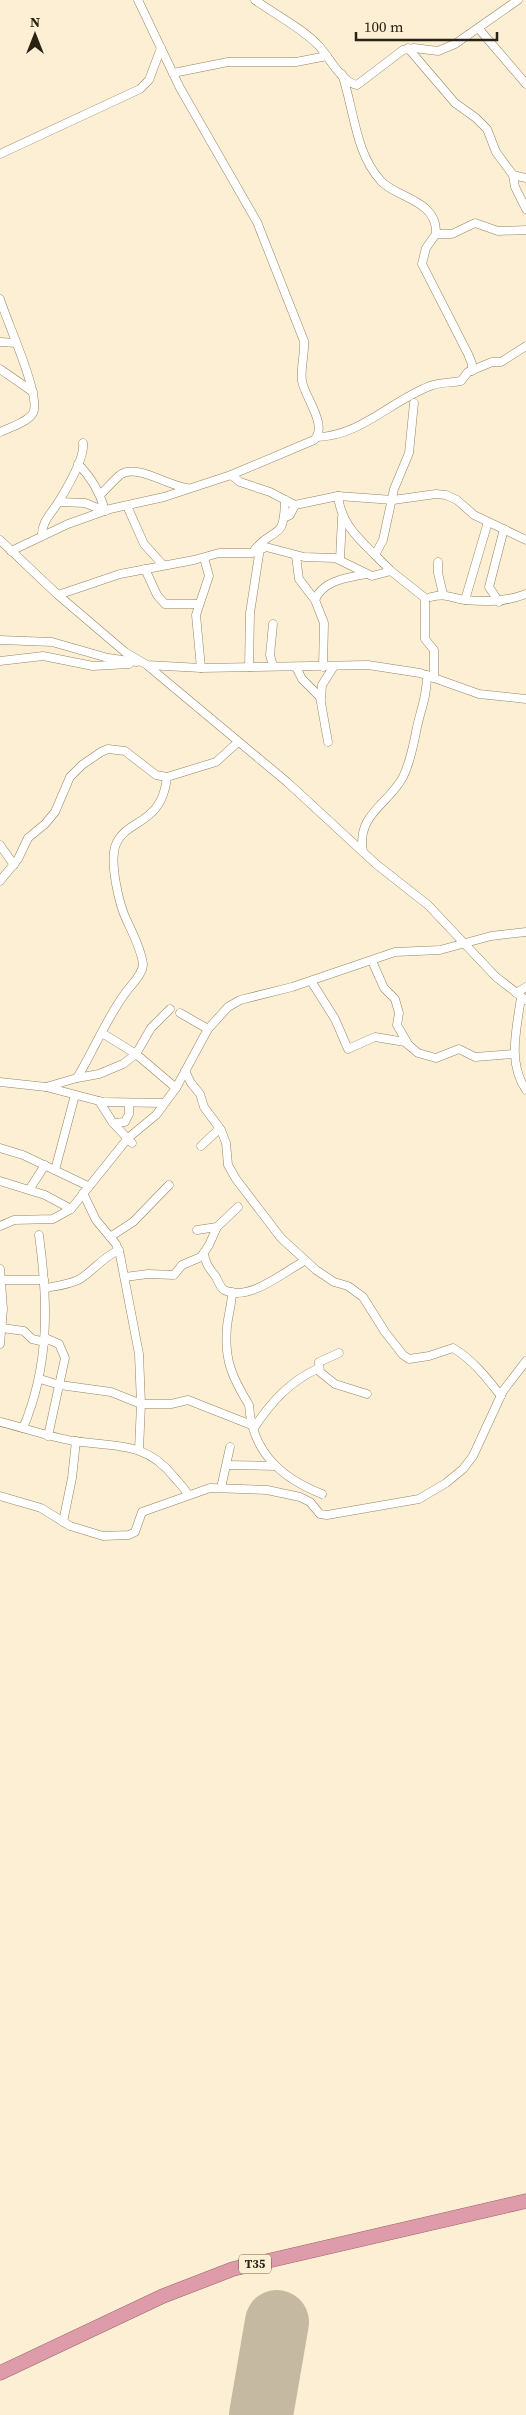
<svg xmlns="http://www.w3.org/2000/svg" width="526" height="2415" font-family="'Source Serif 4',serif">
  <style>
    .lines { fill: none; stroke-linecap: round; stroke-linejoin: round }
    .runway { stroke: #c5b9a1; stroke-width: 64 }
    .minor-casing { stroke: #948464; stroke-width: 9 }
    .trunk-casing { stroke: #996269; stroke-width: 15 }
    .minor { stroke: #fff; stroke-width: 8 }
    .trunk { stroke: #de9caa; stroke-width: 14 }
    .labels { text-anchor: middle; stroke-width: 5; stroke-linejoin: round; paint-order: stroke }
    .shield { fill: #fdefd3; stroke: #69604f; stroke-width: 1 }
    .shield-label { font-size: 12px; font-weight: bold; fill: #292316 }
  </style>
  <rect width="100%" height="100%" fill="#fdefd3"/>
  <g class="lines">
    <path class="runway" d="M261 2415 277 2322"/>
    <g class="minor-casing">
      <g id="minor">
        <path d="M255 0C276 15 302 28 319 46 330 58 341 82 357 85L403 50 414 48 438 51 455 44 518 0"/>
        <path d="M479 29 526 84"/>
        <path d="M408 48 455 103 476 118 487 129 496 152 513 175 526 178"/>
        <path d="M173 73 228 62H296L327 56"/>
        <path d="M342 74C354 109 355 153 381 181 396 198 438 200 436 234L426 248 422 264 468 354 472 364V371"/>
        <path d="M0 154 140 89 149 80 161 48"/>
        <path d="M513 175 515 187 526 209"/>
        <path d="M436 234H452L475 223 498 231 526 230"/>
        <path d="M0 299C6 320 42 397 33 413 28 422 9 428 0 432"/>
        <path d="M0 342 16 343"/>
        <path d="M0 369 33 392"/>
        <path d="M414 403 409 453 394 489 383 540 375 555 391 571 425 598V639L434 650V678"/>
        <path d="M317 437C360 436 391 401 430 386 441 382 450 383 461 381L468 372 492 362H501L526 346"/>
        <path d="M78 464C92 478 100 492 105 511"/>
        <path d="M231 475 240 482 270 492 295 505 338 496 393 500 436 494 446 495 457 500 474 515 526 540"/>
        <path d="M101 494C107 488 113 481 120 475 136 463 168 486 187 488"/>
        <path d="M338 496C341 523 357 537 375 555"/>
        <path d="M59 502 85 503 105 511"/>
        <path d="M127 506 144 544 163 565"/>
        <path d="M284 518 290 515 295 505"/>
        <path d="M42 536C41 522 52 513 59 501 67 488 85 457 83 443"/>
        <path d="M0 540 58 595 125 652 147 665 201 668 368 665 420 673 479 694 526 699"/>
        <path d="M255 549C276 525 284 542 285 500"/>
        <path d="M11 551 68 524 110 509 164 497 231 475 314 440C329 426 304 396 302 381 300 370 305 354 304 341L257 222 180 88 138 0"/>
        <path d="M296 556 299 579 315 600 324 623 323 667"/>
        <path d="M340 560 342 517"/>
        <path d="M438 562V573L443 594"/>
        <path d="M145 569 157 595 165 604H198"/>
        <path d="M58 595 120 574 194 560 219 553H252L266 547 304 557 335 558 372 576 391 571"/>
        <path d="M431 597C446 593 450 598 465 600 486 602 506 602 526 594"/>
        <path d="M315 600C323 580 347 578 366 574"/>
        <path d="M465 600 488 522"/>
        <path d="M499 602 489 587 504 529"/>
        <path d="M273 624 270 655 273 666"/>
        <path d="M0 640 52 642 108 658 137 662"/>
        <path d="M0 661 43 656 93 666 129 664"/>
        <path d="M148 666 287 782 376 864 428 905 496 977 526 1000"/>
        <path d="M249 667 250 613 260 548"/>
        <path d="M296 667 302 679 320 697 328 742"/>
        <path d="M201 668 196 615 209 576 204 558"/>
        <path d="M321 699 322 685 334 666"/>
        <path d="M0 845 14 865"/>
        <path d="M363 852C356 814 389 804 403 777 410 763 413 747 416 732 420 710 427 699 427 675"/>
        <path d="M0 881 18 859 28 838 45 824 55 812 70 777 82 765 101 752 108 749 125 751 156 775 167 777 216 762 238 742"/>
        <path d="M372 961 384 988 395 999 399 1013 397 1025 408 1044"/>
        <path d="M311 981 335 1019 348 1049 375 1037 405 1042 418 1053 436 1058 459 1049 475 1057 513 1054"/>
        <path d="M516 993 526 987"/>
        <path d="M521 997C517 1028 507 1062 526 1090"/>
        <path d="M180 1013 208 1029"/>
        <path d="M102 1033 136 1054 176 1088"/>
        <path d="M185 1071 191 1083 200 1094 204 1107 221 1130 226 1143 228 1165 236 1179 281 1238 316 1270 334 1282 348 1286 363 1297 385 1332 403 1355 409 1359 429 1356 453 1348C473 1360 486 1377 501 1396"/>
        <path d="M77 1078 99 1074 123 1064 136 1054 151 1028 170 1009"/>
        <path d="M0 1082 46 1087 103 1102 163 1103"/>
        <path d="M46 1087 77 1078C94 1050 106 1019 126 992 132 984 143 974 143 964 141 949 133 934 127 921 119 905 110 864 115 847 124 818 162 827 167 777"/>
        <path d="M99 1101 113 1123 132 1143"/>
        <path d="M113 1123 125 1122 129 1114V1104"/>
        <path d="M201 1146 217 1131 218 1126"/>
        <path d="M0 1148 23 1155 88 1186"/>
        <path d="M55 1170 75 1095"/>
        <path d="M0 1181 45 1195 71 1209"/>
        <path d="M29 1190 45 1165"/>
        <path d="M83 1193 96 1220 116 1244 120 1255 139 1354 141 1404 139 1450"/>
        <path d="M0 1226 14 1220 53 1219 71 1209 128 1138 156 1115 176 1088 208 1029 228 1007 240 1000 292 987 395 952 440 950 491 936 526 932"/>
        <path d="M197 1230 217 1227 238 1207"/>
        <path d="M110 1237 133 1222 169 1185"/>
        <path d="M204 1253C205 1264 210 1269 216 1277 218 1281 220 1287 224 1290 248 1302 281 1274 301 1263"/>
        <path d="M0 1269 3 1309 0 1344"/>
        <path d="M125 1277 148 1274 174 1275 182 1265 201 1257 209 1245 217 1227"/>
        <path d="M1 1280H44"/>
        <path d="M45 1288C56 1286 69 1285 80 1279 94 1270 103 1257 119 1250"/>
        <path d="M232 1292C232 1304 228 1315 227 1327 224 1360 232 1377 249 1405 252 1452 281 1478 322 1494"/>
        <path d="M2 1328 24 1331 32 1339 45 1342"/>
        <path d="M45 1338 59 1344 65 1358 48 1436"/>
        <path d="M339 1353 319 1362 320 1372 335 1384 367 1394"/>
        <path d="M40 1379 60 1385 111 1392 141 1404H171L188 1400 254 1426"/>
        <path d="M0 1422C25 1428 49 1437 74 1441 115 1447 146 1441 174 1477 179 1483 185 1488 188 1495"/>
        <path d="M23 1428C50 1365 48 1301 39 1235"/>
        <path d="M254 1428C271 1402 290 1381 319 1368"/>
        <path d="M227 1465 275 1466"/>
        <path d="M221 1488 230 1447"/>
        <path d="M0 1496 41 1508 70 1526 103 1536 129 1535 135 1532 142 1512 210 1488 267 1490 300 1497 310 1502 320 1514 327 1515 419 1499 446 1483 463 1469 473 1456 503 1391 526 1361"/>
        <path d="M63 1522 72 1478 76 1441"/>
      </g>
    </g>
    <g class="trunk-casing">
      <path id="trunk" d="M0 2373 163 2296 233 2269 526 2201"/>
    </g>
    <use href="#minor" class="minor"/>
    <use href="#trunk" class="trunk"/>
  </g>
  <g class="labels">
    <rect class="shield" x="239" y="2254.5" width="32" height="19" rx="4"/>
    <g class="shield-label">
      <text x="255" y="2268">T35</text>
    </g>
  </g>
  <g transform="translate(35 35)" stroke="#fdefd3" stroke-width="4" paint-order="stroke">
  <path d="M0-4L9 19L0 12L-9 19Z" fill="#292316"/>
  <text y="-8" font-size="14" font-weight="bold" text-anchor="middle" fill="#292316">N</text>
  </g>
  <path d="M356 32v8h141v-8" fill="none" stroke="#292316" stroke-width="2.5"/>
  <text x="364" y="32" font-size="15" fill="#292316" stroke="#fdefd3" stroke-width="4" paint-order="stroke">100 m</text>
</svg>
